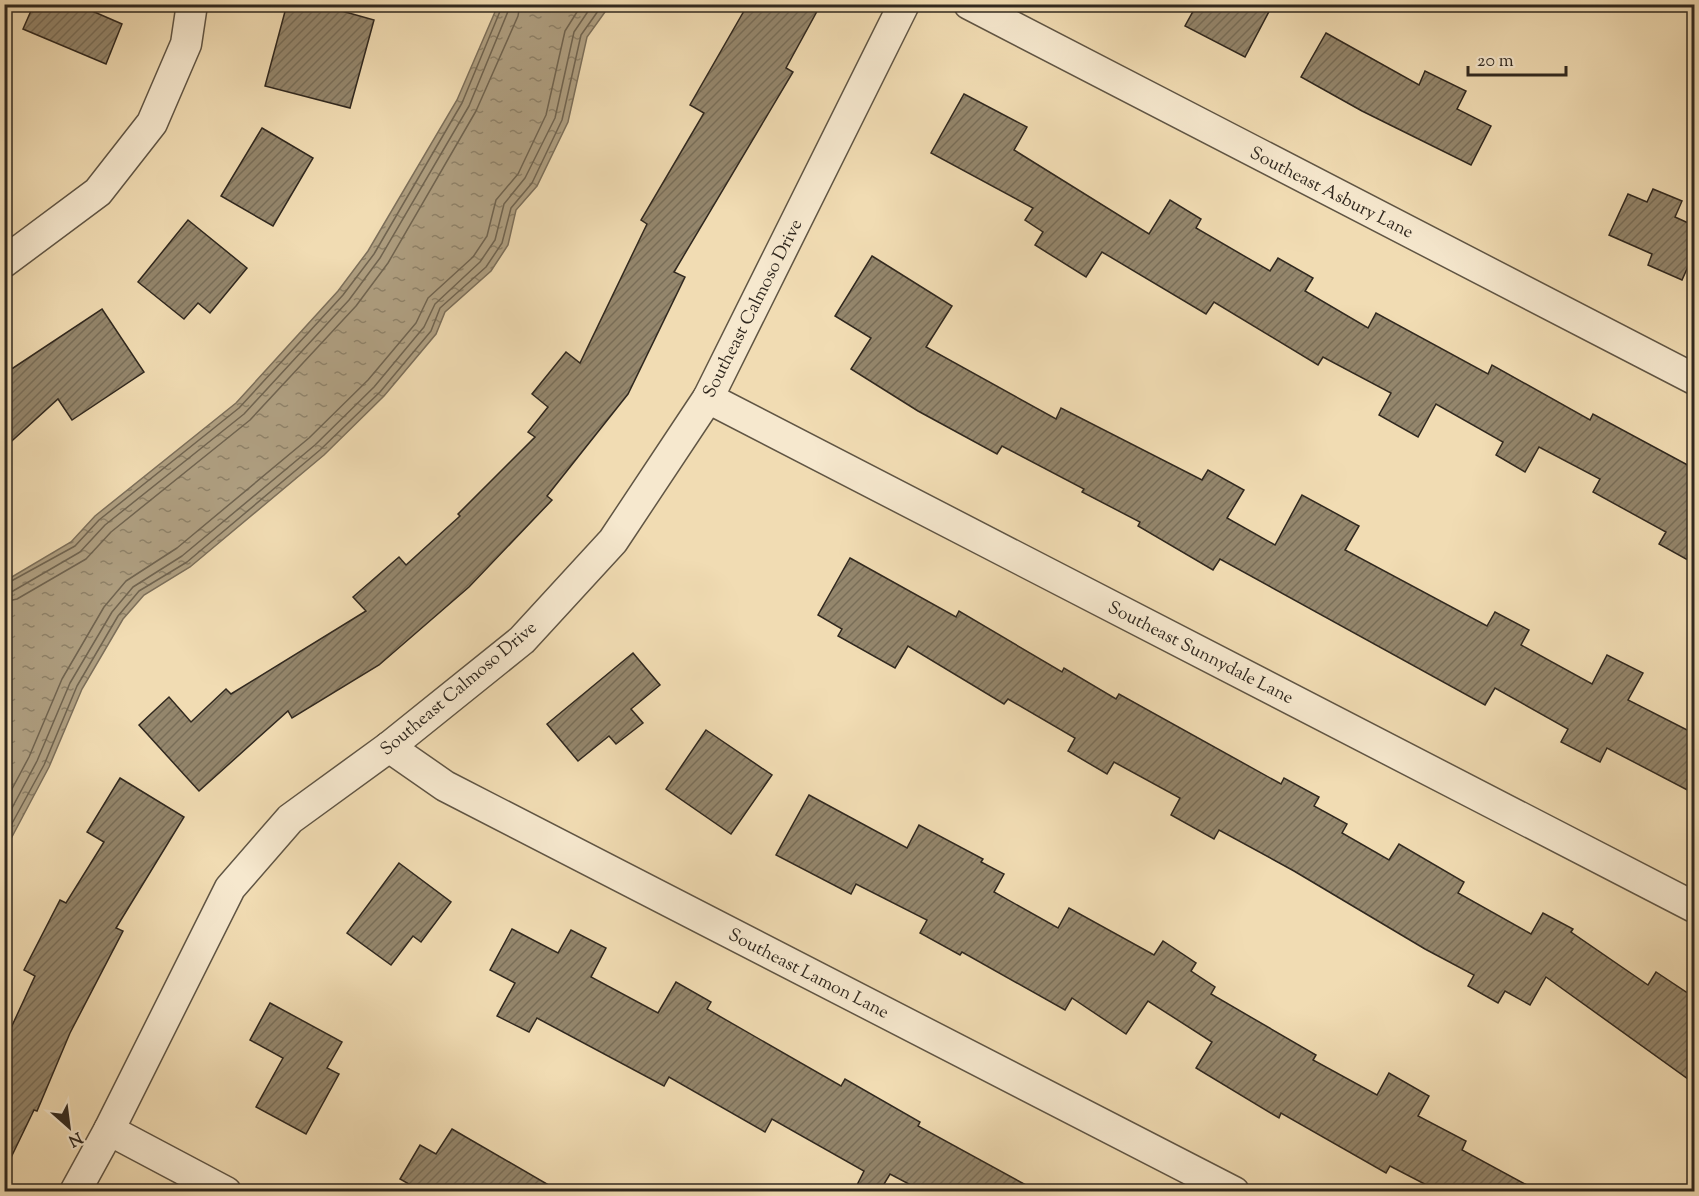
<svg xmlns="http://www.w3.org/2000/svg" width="1699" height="1196" font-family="'Sorts Mill Goudy',serif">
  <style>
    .water { fill: url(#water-ripples); stroke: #7c6f5a; stroke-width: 1.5 }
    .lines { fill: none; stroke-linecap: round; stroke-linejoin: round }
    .shore { stroke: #706450; stroke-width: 1.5 }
    .building { fill: url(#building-hatch); stroke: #30281f; stroke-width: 1.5 }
    .minor-casing { stroke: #605544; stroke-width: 33 }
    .minor { stroke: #f6e8ce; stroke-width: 30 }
    .labels { text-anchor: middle; stroke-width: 5; stroke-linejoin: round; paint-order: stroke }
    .street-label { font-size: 18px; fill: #30281f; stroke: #f6e8ce }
  </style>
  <defs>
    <pattern id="water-ripples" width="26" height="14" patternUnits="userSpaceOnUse" patternTransform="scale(1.5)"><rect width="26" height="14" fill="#af9f81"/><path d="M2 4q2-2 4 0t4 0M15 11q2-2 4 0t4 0" fill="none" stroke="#8f8269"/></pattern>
    <pattern id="building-hatch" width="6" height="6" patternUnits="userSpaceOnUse" patternTransform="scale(1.5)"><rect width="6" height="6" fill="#94866c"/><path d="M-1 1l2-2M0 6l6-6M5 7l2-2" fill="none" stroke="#796e58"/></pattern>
  </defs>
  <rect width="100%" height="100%" fill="#f1dcb3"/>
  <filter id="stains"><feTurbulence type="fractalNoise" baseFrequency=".00333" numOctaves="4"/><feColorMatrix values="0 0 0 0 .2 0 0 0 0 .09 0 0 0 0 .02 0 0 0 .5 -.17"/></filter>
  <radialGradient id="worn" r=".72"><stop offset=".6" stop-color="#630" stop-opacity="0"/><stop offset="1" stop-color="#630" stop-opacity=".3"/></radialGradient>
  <path class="water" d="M498 5H610L587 37 568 122 537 186 516 210 508 245 491 271 445 312 436 334 384 396 324 455 190 567 144 595 123 619 82 689 49 767 5 850V581L71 542 95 516 236 403 338 291 368 251 457 100Z"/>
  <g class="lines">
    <g class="shore">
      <path d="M4 585 75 546 99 520 239 408 343 295 374 254 462 103 503 4"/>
      <path d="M4 593 13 591 80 552 105 525 244 414 349 300 380 258 469 106 511 4"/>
      <path d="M4 602 17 599 86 559 111 532 250 420 356 306 388 263 476 111 518 16 520 4"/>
      <path d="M4 804 29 757 62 679 104 607 126 581 177 548 309 438 368 380 416 323 428 298 473 257 487 236 496 200 518 174 546 115 565 31 582 4"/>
      <path d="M4 823 37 761 70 683 112 612 133 587 182 556 315 445 374 387 424 327 435 304 480 262 495 240 504 204 525 178 555 118 574 32 593 4"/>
      <path d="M4 838 44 765 77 686 118 616 139 591 187 562 320 450 380 392 431 331 440 308 486 267 502 243 511 208 532 183 562 120 581 35 603 4"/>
    </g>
  </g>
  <g class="building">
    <path d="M34 4H76L122 24 106 64 23 29Z"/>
    <path d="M287 4H317L374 20 350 108 265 86Z"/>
    <path d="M748 4H821L786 68 793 72 674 272 685 277 628 394 547 496 552 500 469 587 379 665 292 718 288 711 199 791 139 725 169 697 191 722 226 689 231 694 366 611 353 597 399 557 406 565 460 516 458 514 535 437 528 432 548 407 532 394 566 352 580 363 647 224 641 220 704 113 690 105Z"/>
    <path d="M1197 4H1273L1245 57 1185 26Z"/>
    <path d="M1326 33 1419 85 1425 71 1466 91 1457 109 1491 126 1471 165 1362 111 1301 77Z"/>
    <path d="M964 94 1027 127 1014 150 1149 234 1170 200 1201 219 1196 228 1270 271 1278 258 1313 278 1305 291 1368 328 1376 313 1488 374 1492 365 1590 420 1593 414 1695 469V564L1659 544 1666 532 1593 492 1600 479 1539 447 1525 472 1496 455 1503 442 1436 404 1418 437 1379 415 1391 393 1323 357 1318 365 1214 302 1206 314 1102 252 1086 277 1035 245 1043 232 1025 220 1033 208 931 153Z"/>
    <path d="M262 128 313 158 273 226 221 196Z"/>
    <path d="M1653 189 1682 201 1675 217 1695 226V251L1682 280 1648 265 1652 254 1609 235 1628 194 1647 202Z"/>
    <path d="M188 220 247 268 210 313 198 303 184 319 138 282Z"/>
    <path d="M872 256 952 306 926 347 1056 419 1061 408 1202 480 1208 470 1244 490 1227 518 1275 545 1302 495 1359 526 1345 550 1487 626 1495 612 1529 630 1521 645 1592 684 1607 655 1643 673 1628 700 1695 734V794L1607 748 1600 762 1561 742 1568 729 1495 688 1485 705 1220 559 1213 570 1138 526 1140 522 1082 492 1084 489 1002 446 997 454 918 411 851 369 871 338 835 316Z"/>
    <path d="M102 309 144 372 72 420 58 399 4 448V374Z"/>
    <path d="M850 558 956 617 959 611 1062 672 1064 668 1116 699 1119 694 1281 784 1284 778 1319 797 1314 806 1347 824 1342 833 1389 860 1399 844 1464 882 1458 893 1531 934 1543 913 1573 929 1571 932 1648 985 1656 972 1695 998V1084L1546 977 1530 1005 1505 991 1498 1003 1468 986 1474 975 1425 949 1294 871 1219 830 1214 839 1171 815 1180 798 1114 762 1107 774 1068 751 1075 738 1008 699 1004 704 908 646 895 668 838 636 842 629 818 615Z"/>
    <path d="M633 653 660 685 631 709 643 723 616 744 609 736 578 761 547 724Z"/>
    <path d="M706 730 772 775 731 834 666 789Z"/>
    <path d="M120 778 184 817 116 928 123 931 70 1033 37 1111 34 1110 4 1172V1043L35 976 24 970 60 900 66 903 104 842 87 832Z"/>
    <path d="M809 795 907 848 919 825 983 859 981 862 1004 874 994 892 1058 928 1069 908 1154 955 1163 941 1196 963 1191 971 1215 987 1211 994 1316 1055 1313 1060 1377 1095 1389 1073 1429 1096 1418 1116 1466 1141 1462 1150 1538 1191H1438L1390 1166 1386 1173 1281 1113 1279 1118 1196 1068 1212 1042 1148 1001 1126 1034 1072 998 1065 1010 962 952 960 955 920 933 927 920 856 884 851 894 776 855Z"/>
    <path d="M399 863 451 902 421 942 413 936 391 965 347 933Z"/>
    <path d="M512 929 558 953 571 930 606 948 591 977 658 1013 676 982 711 1002 707 1009 841 1086 845 1079 920 1122 918 1126 1037 1191H922L890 1174 880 1191H854L864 1171 772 1119 765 1132 669 1077 664 1086 537 1018 529 1032 497 1016 515 983 490 970Z"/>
    <path d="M270 1003 342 1042 327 1068 339 1074 306 1134 256 1107 283 1058 250 1040Z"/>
    <path d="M452 1129 559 1191H421L400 1179 420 1145 436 1154Z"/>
  </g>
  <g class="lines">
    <g class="minor-casing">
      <g id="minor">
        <path d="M969 4 1694 379"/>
        <path d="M4 262 98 192 152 123 186 44 192 4"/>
        <path d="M708 398 1694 907"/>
        <path d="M389 747 445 786 1234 1192"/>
        <path d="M109 1130 226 1192"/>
        <path d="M75 1192 109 1130 230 888 290 819 389 747 522 640 613 541 708 398 904 4"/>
      </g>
    </g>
    <use href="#minor" class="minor"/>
  </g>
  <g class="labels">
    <g class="street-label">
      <text transform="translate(1332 192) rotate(27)" y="6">Southeast Asbury Lane</text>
      <text transform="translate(752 308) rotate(-63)" y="6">Southeast Calmoso Drive</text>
      <text transform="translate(1201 652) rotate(27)" y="6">Southeast Sunnydale Lane</text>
      <text transform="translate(458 688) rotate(-40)" y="6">Southeast Calmoso Drive</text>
      <text transform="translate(809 973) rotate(27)" y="6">Southeast Lamon Lane</text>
    </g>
  </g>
  <rect width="1699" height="1196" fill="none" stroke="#f1dcb3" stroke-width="24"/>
  <rect x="6" y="6" width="1687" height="1184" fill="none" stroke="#30281f" stroke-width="3"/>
  <rect x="12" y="12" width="1675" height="1172" fill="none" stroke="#30281f" stroke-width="1.5"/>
  <g transform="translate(69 1127) rotate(152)" stroke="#f6e8ce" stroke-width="4.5" paint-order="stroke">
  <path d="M0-4.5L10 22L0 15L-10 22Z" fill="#30281f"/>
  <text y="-9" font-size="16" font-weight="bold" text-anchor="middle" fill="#30281f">N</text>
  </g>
  <path d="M1468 66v9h98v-9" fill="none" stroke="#30281f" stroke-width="3"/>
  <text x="1477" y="66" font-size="18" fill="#30281f" stroke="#f6e8ce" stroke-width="4.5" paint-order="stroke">20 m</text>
  <rect width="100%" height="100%" filter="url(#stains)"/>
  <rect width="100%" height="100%" fill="url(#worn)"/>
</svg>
